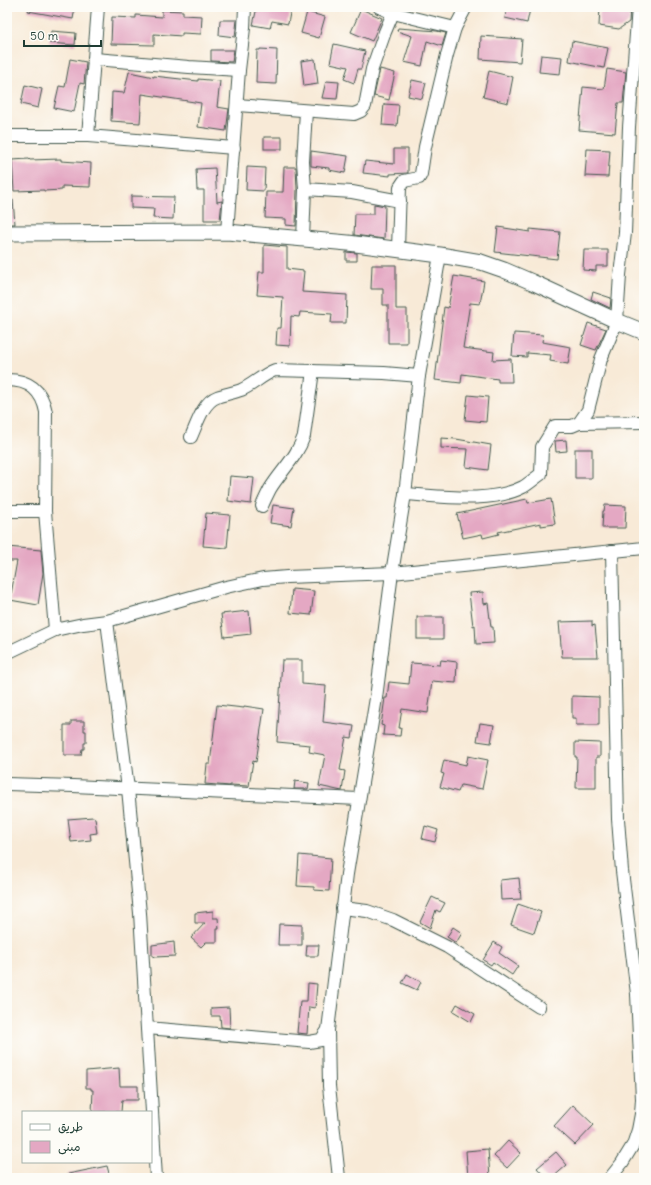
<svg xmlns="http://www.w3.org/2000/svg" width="651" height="1185" font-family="Delius,'Playpen Sans Arabic',sans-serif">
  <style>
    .building { fill: #e4a8c3 }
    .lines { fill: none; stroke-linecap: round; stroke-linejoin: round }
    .minor-casing { stroke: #40574c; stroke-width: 14 }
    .tertiary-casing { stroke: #40574c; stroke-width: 17 }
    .minor { stroke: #fff; stroke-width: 12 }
    .tertiary { stroke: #fff; stroke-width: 15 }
  </style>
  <rect width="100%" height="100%" fill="#fdfcf7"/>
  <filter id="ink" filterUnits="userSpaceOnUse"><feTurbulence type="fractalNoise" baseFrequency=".025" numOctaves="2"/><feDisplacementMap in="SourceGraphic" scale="8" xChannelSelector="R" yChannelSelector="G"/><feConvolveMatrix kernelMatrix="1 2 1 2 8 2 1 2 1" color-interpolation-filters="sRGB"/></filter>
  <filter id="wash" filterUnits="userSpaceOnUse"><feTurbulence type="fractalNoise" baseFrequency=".012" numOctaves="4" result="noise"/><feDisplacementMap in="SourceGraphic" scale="16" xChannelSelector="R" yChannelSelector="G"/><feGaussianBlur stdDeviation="0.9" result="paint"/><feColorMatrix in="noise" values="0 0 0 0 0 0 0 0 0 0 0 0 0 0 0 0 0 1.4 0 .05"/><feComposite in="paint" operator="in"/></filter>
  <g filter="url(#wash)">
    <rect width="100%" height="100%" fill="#f8ead7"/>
    <g id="blocks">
      <g class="building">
        <path d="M29 7H75L73 19 28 11Z"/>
        <path d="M257 7 277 10V7H291L288 24 272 21 270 28 253 25Z"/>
        <path d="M507 7H520L530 9 527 23 505 18Z"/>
        <path d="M600 7H630L629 22 619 29 599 26Z"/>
        <path d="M361 9 382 18 372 41 351 32Z"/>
        <path d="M162 10 183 11V15L202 16 201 34 182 33V36L154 34V45L111 44 112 17 136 18V15L162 17Z"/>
        <path d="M307 12 325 17 319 38 301 33Z"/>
        <path d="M220 20H237L235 37 219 35Z"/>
        <path d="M398 28 437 31 446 33 442 46 427 41 422 66 404 62 412 36 397 31Z"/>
        <path d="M51 31 76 33 75 45 49 43Z"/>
        <path d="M481 36 522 39 520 62 480 59Z"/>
        <path d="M572 41 608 48 604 68 569 61Z"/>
        <path d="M334 44 365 51 361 69H358L354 83 344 79 348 67 330 63Z"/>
        <path d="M260 49 277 50 276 84 256 83 257 50H260Z"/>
        <path d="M211 50H234L232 62 211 61Z"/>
        <path d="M541 55 562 57 560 74 539 72Z"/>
        <path d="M70 59 86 62 84 84 80 83 74 112 54 108 59 86 65 87Z"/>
        <path d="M315 59 318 84 304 86 301 61Z"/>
        <path d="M380 69 395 73 389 100 374 96Z"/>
        <path d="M607 69 626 72 623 103H618L615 133 579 130 583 87 604 89Z"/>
        <path d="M489 71 513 77 508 103 483 97Z"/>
        <path d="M129 72 154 77V76L198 81V79L220 81 217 107 229 109 226 131 198 127 201 103 142 94 140 123 111 121 112 92 124 93Z"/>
        <path d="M412 80 426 83 422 99 408 96Z"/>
        <path d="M326 81 339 82 337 99 322 98Z"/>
        <path d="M25 85 42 89 38 108 21 104Z"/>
        <path d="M384 104 399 105 397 126 382 125Z"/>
        <rect x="264" y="137" width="18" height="12"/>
        <path d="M394 149H408V173L390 174V176L363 173 365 161 394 164Z"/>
        <path d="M587 149 610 150 608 177 585 176Z"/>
        <path d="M311 151 348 156 345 173 329 170V168L311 166Z"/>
        <path d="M29 159 30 160 61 159V161L91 163 90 187 62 186V190L44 191V190L14 191 12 160Z"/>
        <path d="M247 167 265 168 264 191 246 190Z"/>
        <path d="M284 167H296L297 189 296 226 286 225V219L265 218 266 192H283Z"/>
        <path d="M215 168 217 202 222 201 220 220H204V190H197L196 169Z"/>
        <path d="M131 196 174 197 173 219 153 218 154 209 131 208Z"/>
        <path d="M13 200 15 224H7V201Z"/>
        <path d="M374 204 385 206 384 239 354 235 355 214H374Z"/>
        <path d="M498 227 530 232V229L560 232 557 259 495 252Z"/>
        <path d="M264 245 287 247V269L304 271 302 292 347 295 346 323H331L332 314 300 312 299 317 291 316 290 346 276 345 277 328H281L283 297 257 295 259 272H264Z"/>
        <path d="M584 250H608V266H596V271L583 270Z"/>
        <path d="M346 252 357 253V261H346Z"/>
        <path d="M372 265H396V309H407V343H388V305H383V289H371Z"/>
        <path d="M454 276 484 281 480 304 470 303 463 348 494 352 493 360 511 359 512 382H498V379L462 374 461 383 435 380 444 307 448 308Z"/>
        <path d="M593 292 611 298 610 308 591 299Z"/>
        <path d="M588 323 606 329 596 350 581 345Z"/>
        <path d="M514 333 543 335 542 342 571 347 568 364 550 361 551 355 527 353V357L512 356Z"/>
        <path d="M468 395 488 397 486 422 465 420Z"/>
        <path d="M441 438 456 439 491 445 488 470 466 467 468 449 441 448Z"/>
        <path d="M566 440 567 451 556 452 555 441Z"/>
        <rect x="575" y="449" width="17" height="29"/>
        <path d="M230 476 254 478 251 504 228 501Z"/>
        <path d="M527 499 528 503 551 499 555 524 541 526V523L498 532 499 534 483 538 482 534 463 538 457 514Z"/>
        <path d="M273 505 294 508 291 526 270 523Z"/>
        <path d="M605 505 626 506 625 528H602L603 511H604Z"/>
        <path d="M206 513 230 515 227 548 203 546Z"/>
        <path d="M7 547 41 550 43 573 38 605 10 600 17 561H7Z"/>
        <path d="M292 589 314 591 311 615 290 613Z"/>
        <path d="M483 592 484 604 488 603 491 627H493L494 643 476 644 475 625 473 626 469 593Z"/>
        <path d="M249 611 251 634 224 637 221 614Z"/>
        <rect x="417" y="617" width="26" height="22"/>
        <path d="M592 621V626L595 625 598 657H562L559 622Z"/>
        <path d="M282 660H302V684L326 686 323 722 354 726 352 738 346 737 340 770 345 771 342 791 319 786 325 755 309 752 310 745 277 742Z"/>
        <path d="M441 660 457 662 456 683 432 681 428 713 402 709 399 728H401L400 736 383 735 384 726 381 725 385 698H387L389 682 409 684 411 663 440 665Z"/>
        <path d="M572 696 599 697V725H576V718H572Z"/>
        <path d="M217 705 244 708V706L264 709 256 762 253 761 249 786 230 785V786L205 784 207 764H210Z"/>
        <path d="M71 721H84V731H86V743H84V749H82L81 755H64V725H71Z"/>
        <path d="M480 723 494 725 491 743 477 741Z"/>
        <path d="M575 742 600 743V757H596V788H576L577 757H575Z"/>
        <path d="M468 756 488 760 482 789 461 785 458 792 440 787 444 774 441 773 444 760 466 765Z"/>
        <path d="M295 781 309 783 308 789H294Z"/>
        <path d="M93 817 95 818 97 833 90 834 91 840 71 842 68 819Z"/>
        <path d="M425 826 438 830 435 842 422 839Z"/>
        <path d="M299 855 331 858 329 891 314 890V887L297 886Z"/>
        <path d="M519 878 521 899 501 900 500 880Z"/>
        <path d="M432 897 445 903 440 912 436 910 430 928 420 922Z"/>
        <path d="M518 904 541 912 534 933 511 925Z"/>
        <path d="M213 911V918H218L219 929H217V942H206L201 947 191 938 205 923H195V913Z"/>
        <path d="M279 924 302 925V945H278Z"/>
        <path d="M453 927 462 933 456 943 447 937Z"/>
        <path d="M174 942 175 956 155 957 154 956H152V945Z"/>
        <path d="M494 942 502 947 499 953 518 966 512 975 493 962 491 965 483 960Z"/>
        <path d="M307 945H319L318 956H306Z"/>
        <path d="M407 974 421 982 417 990 402 983Z"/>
        <path d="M308 983 317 984 315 1008 309 1007 307 1034 297 1033 300 1001H307Z"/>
        <path d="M457 1004 475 1014 471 1022 453 1011Z"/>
        <path d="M229 1007 230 1028 221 1027 220 1016H211V1008Z"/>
        <path d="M119 1068 120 1086H138V1100H122L121 1112H92L93 1090H91V1088H86V1071Z"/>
        <path d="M573 1105 594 1125 575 1145 554 1126Z"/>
        <path d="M508 1141 521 1153 507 1168 494 1156Z"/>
        <path d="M488 1149 490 1178H468L466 1151Z"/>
        <path d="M556 1152 567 1165 552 1178H546L537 1168Z"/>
        <path d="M107 1166 110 1177 103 1178H69L68 1174Z"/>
      </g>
    </g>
  </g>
  <g filter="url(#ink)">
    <use href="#blocks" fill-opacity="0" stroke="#40574c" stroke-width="1"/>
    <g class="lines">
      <g class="minor-casing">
        <g id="minor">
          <path d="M379 7 393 13 455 28"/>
          <path d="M95 59 189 67 239 70"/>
          <path d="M237 105 354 114 361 111 365 106 372 69 385 32 393 13"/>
          <path d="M7 136H88L234 148"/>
          <path d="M88 136 98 7"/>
          <path d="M305 189 352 192 400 201"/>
          <path d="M227 232 239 70 244 28 245 7"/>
          <path d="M303 239 305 189 303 162 306 111"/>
          <path d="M398 249 400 187 404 181 419 178 421 174 425 147 447 55 455 28 466 7"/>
          <path d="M7 380C30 380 42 391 46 412L45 511 55 630 83 624 107 621 226 587 263 579 287 577 392 573 644 548"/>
          <path d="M579 423 644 422"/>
          <path d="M191 437C197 424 203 402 217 397 225 394 233 393 241 390 253 385 262 375 275 370L384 373 419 376"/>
          <path d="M405 494C441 496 490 504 523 487 530 483 535 478 541 474L542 447 555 426H572L579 423 588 410 601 359 617 321 620 275 625 233 629 127 638 7"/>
          <path d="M262 506C264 501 267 495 270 489 281 471 297 457 304 436L313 371"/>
          <path d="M7 511H45"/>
          <path d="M612 551 618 819 622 871 637 994"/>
          <path d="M107 621 128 789 140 913 156 1178"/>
          <path d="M7 653 55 630"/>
          <path d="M7 784 73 786 359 799"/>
          <path d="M342 908 367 911 393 920 447 947 539 1007"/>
          <path d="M147 1028 309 1042 321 1040 328 1030 347 874 376 698 392 573 405 494 419 376 440 255"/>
          <path d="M328 1030 329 1086 339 1178"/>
          <path d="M610 1178 622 1163 633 1145 638 1130 641 1114 642 1099 637 994H644"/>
        </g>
      </g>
      <g class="tertiary-casing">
        <path id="tertiary" d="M7 233 227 232 348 243 440 255 481 262 504 270 532 282 617 321 644 332"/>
      </g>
      <use href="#minor" class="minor"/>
      <use href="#tertiary" class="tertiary"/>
    </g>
  </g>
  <rect width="651" height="1185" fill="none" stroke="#fdfcf7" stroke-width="24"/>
  <rect x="22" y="1111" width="130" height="52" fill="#fdfcf7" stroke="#a4b0a9"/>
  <rect x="30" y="1124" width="20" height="6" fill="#ffffff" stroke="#a4b0a9"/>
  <text x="58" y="1131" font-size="12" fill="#1f3d34">طريق</text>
  <rect x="30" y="1141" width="20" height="12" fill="#e4a8c3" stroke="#a4b0a9"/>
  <text x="58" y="1151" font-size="12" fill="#1f3d34">مبنى</text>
  <path d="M24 40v6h77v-6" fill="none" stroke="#1f3d34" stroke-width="2"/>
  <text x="30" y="40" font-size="12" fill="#1f3d34" stroke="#fdfcf7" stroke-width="3" paint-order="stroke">50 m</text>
</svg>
